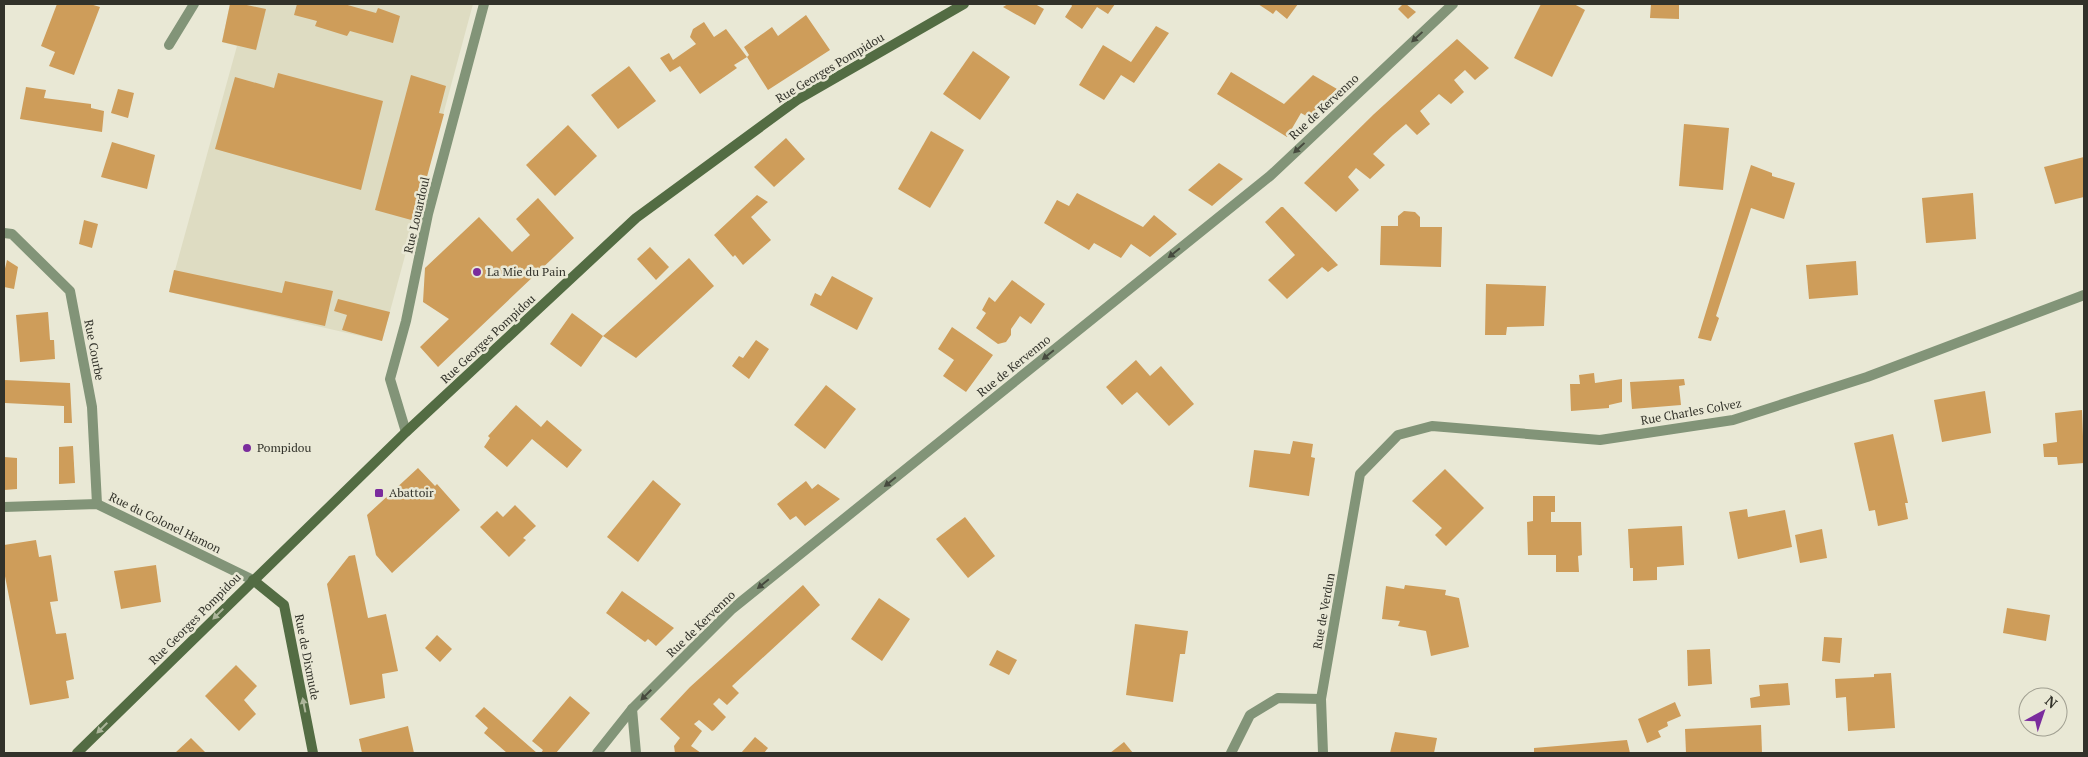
<svg xmlns="http://www.w3.org/2000/svg" width="2088" height="757" font-family="'PT Serif',serif">
  <style>
    .built { fill: #dedcc2 }
    .building { fill: #ce9d5a }
    .lines { fill: none; stroke-linecap: round; stroke-linejoin: round }
    .street { stroke: #829478; stroke-width: 10 }
    .secondary { stroke: #536c43; stroke-width: 10 }
    .oneway { fill: #464a3e }
    .oneway2 { fill: #adb69b }
    .poi-dot { fill: #7a2c9d; stroke: #e9e8d5; stroke-width: 2 }
    .labels { text-anchor: middle; stroke-width: 5; stroke-linejoin: round; paint-order: stroke }
    .street-label { font-size: 12px; fill: #32322a; stroke: #e9e8d5 }
    .poi-label { font-size: 12px; fill: #32322a; stroke: #e9e8d5; text-anchor: start }
  </style>
  <rect width="100%" height="100%" fill="#e9e8d5"/>
  <path class="built" d="M230 4H473L382 341 169 292 237 46 222 42Z"/>
  <g class="building">
    <path d="M57 4H90L100 7 74 75 49 66 55 52 41 46Z"/>
    <path d="M230 4H242L266 9 256 50 222 42Z"/>
    <path d="M297 4H344L376 13 378 8 400 16 393 43 350 31 347 36 315 26 317 21 294 15Z"/>
    <path d="M1008 4H1035L1044 9 1035 25 1003 7Z"/>
    <path d="M1071 4H1115L1108 14 1097 7 1082 29 1065 17 1072 6Z"/>
    <path d="M1258 4H1298L1287 19 1276 10 1273 14Z"/>
    <path d="M1403 4H1406L1416 12 1408 19 1398 9Z"/>
    <path d="M1541 4H1574L1585 10 1552 77 1514 58Z"/>
    <path d="M1651 4H1679V19L1650 18Z"/>
    <path d="M806 15 830 50 768 90 747 57 749 55 744 47 772 27 778 36Z"/>
    <path d="M704 22 714 37 726 29 747 57 734 65 737 68 700 94 680 66 670 72 660 58 669 53 673 60 696 44 690 37 693 29Z"/>
    <path d="M1156 26 1169 33 1134 83 1121 75 1104 100 1079 85 1103 45 1131 62Z"/>
    <path d="M1457 39 1489 68 1475 80 1465 70 1454 80 1464 92 1451 104 1439 94 1420 111 1430 124 1417 135 1406 124 1393 135 1373 154 1385 165 1370 179 1356 168 1348 177 1359 190 1336 212 1304 183 1374 114Z"/>
    <path d="M973 51 1010 77 980 120 943 94Z"/>
    <path d="M629 66 656 101 618 129 591 95Z"/>
    <path d="M1231 72 1284 104 1313 75 1337 89 1308 117 1301 113 1287 137 1217 94Z"/>
    <path d="M278 73 383 101 361 190 215 149 235 77 274 88Z"/>
    <path d="M411 75 446 86 439 113 444 114 415 221 375 210Z"/>
    <path d="M26 87 46 90 44 98 91 104V108L104 111 102 132 20 119Z"/>
    <path d="M118 89 134 93 128 118 111 113Z"/>
    <path d="M1684 124 1729 128 1723 190 1679 186Z"/>
    <path d="M568 125 597 156 555 196 526 165Z"/>
    <path d="M931 131 964 150 930 208 898 189Z"/>
    <path d="M786 138 805 159 774 187 754 167Z"/>
    <path d="M112 142 155 155 147 189 101 177Z"/>
    <path d="M2084 157V197L2055 204 2044 167Z"/>
    <path d="M1219 163 1243 179 1212 206 1188 190Z"/>
    <path d="M1751 165 1772 173V176L1795 183 1784 219 1751 208 1716 316 1719 318 1711 341 1698 338Z"/>
    <path d="M1077 193 1143 227 1154 215 1177 234 1150 257 1131 244 1121 258 1094 243 1089 250 1044 223 1057 200 1069 206Z"/>
    <path d="M1973 193 1976 239 1926 243 1922 198Z"/>
    <path d="M757 195 768 202 751 217 771 240 743 265 735 255 733 257 714 235Z"/>
    <path d="M538 198 574 238 438 367 420 347 449 319 423 302 425 268 479 217 512 252 530 235 516 219Z"/>
    <path d="M1281 207H1283L1338 265 1328 272 1322 267 1287 299 1268 280 1295 255 1265 222Z"/>
    <path d="M1404 211 1415 212 1420 217V227H1442L1441 267 1380 265 1381 226H1398V216Z"/>
    <path d="M84 220 98 224 92 248 79 244Z"/>
    <path d="M650 247 669 267 656 280 637 259Z"/>
    <path d="M689 258 714 286 636 358 603 336 581 367 550 344 572 313 603 336Z"/>
    <path d="M7 260 18 267 14 289 4 287V273Z"/>
    <path d="M1856 261 1858 295 1809 299 1806 265Z"/>
    <path d="M174 270 282 293 285 281 333 291 325 326 169 292Z"/>
    <path d="M832 276 873 298 857 330 810 305 815 293 821 296Z"/>
    <path d="M1012 280 1045 304 1031 324 1020 316 1011 329V335L1006 342 998 344 976 328 986 313 982 310 989 297 995 302Z"/>
    <path d="M1486 284 1546 286 1544 326 1507 327 1506 335H1485Z"/>
    <path d="M338 299 390 312 382 341 342 330 347 315 334 311Z"/>
    <path d="M48 312 50 340H54L55 359 20 362 16 315Z"/>
    <path d="M952 327 993 355 966 392 943 376 954 360 938 349Z"/>
    <path d="M756 340 769 349 749 379 732 366 739 356 743 358Z"/>
    <path d="M1136 360 1150 376 1161 366 1194 404 1169 426 1137 392 1122 405 1106 387Z"/>
    <path d="M1594 373 1595 383 1622 379V402L1609 405V408L1571 411 1570 384H1580L1579 375Z"/>
    <path d="M1684 379 1685 385 1679 386 1681 405 1632 409 1630 382Z"/>
    <path d="M4 380 70 383 72 423H64V406L5 403Z"/>
    <path d="M826 385 856 409 825 449 794 425Z"/>
    <path d="M1985 391 1991 433 1942 442 1934 400Z"/>
    <path d="M516 405 541 427 547 420 582 450 567 468 532 439 507 467 484 447 490 438 488 436Z"/>
    <path d="M2082 410 2084 463 2058 465 2057 457H2044L2043 444 2057 442 2055 413Z"/>
    <path d="M1893 434 1908 503H1905L1908 519 1878 526 1875 510 1869 511 1854 443Z"/>
    <path d="M1293 441 1313 444 1311 457 1315 458 1309 496 1249 487 1254 450 1290 454Z"/>
    <path d="M73 446 75 483 59 484V447Z"/>
    <path d="M4 457 17 458V489L4 490Z"/>
    <path d="M418 468 435 486 437 484 460 510 392 573 376 555 367 515Z"/>
    <path d="M1445 469 1484 508 1446 546 1435 535 1442 528 1412 501Z"/>
    <path d="M653 480 681 504 638 562 607 537Z"/>
    <path d="M806 481 812 489 818 484 840 499 805 526 796 516 790 520 777 504Z"/>
    <path d="M1533 496H1555V512H1551V522H1581L1582 555 1578 556 1579 572H1556V555H1528L1527 522 1533 521Z"/>
    <path d="M515 505 536 526 523 538 526 540 509 557 480 527 497 511 503 517Z"/>
    <path d="M1747 509 1748 517 1785 510 1792 547 1738 559 1729 512Z"/>
    <path d="M965 517 995 556 968 578 936 539Z"/>
    <path d="M1682 526 1684 565 1657 567V580L1633 581V568H1630L1628 529Z"/>
    <path d="M1822 529 1827 558 1800 563 1795 535Z"/>
    <path d="M36 540 39 557 51 555 58 601 50 602 56 634 66 633 74 679 66 681 69 698 30 705 4 571V545Z"/>
    <path d="M355 555 368 618 386 614 398 671 382 674 385 698 350 705 327 584 349 556Z"/>
    <path d="M156 565 161 602 121 609 114 571Z"/>
    <path d="M803 585 820 605 732 686 739 693 727 705 719 698 713 704 726 717 714 730 712 731 699 720 694 724 702 731 691 746 701 753H675L674 746 680 738 660 719 690 687Z"/>
    <path d="M1405 585 1446 590 1445 595 1459 598 1469 647 1431 656 1426 631 1398 626 1400 621 1382 619 1386 586 1404 589Z"/>
    <path d="M622 591 674 628 656 646 648 639 645 642 606 613Z"/>
    <path d="M879 598 910 619 882 661 851 639Z"/>
    <path d="M2007 608 2050 615 2046 641 2003 633Z"/>
    <path d="M1135 624 1188 631 1185 654H1180L1173 702 1126 695Z"/>
    <path d="M437 635 452 649 440 662 425 648Z"/>
    <path d="M1824 637 1842 638 1840 663 1822 661Z"/>
    <path d="M1710 649 1712 684 1688 686 1687 650Z"/>
    <path d="M997 650 1017 660 1009 675 989 665Z"/>
    <path d="M236 665 257 686 244 700 256 714 239 731 205 696Z"/>
    <path d="M1891 673 1895 728 1848 731 1846 697 1836 698 1835 679 1874 677V674Z"/>
    <path d="M1788 683 1790 705 1751 708 1750 698 1760 696 1759 685Z"/>
    <path d="M570 696 590 713 556 753H541L543 750 532 741Z"/>
    <path d="M1675 702 1681 716 1667 722 1668 726 1658 731 1661 737 1647 743 1638 719Z"/>
    <path d="M484 707 537 753H507L484 733 488 728 475 716Z"/>
    <path d="M1761 725 1762 753H1686L1685 729Z"/>
    <path d="M408 726 414 753H362L359 739Z"/>
    <path d="M1395 732 1437 738 1434 753H1390Z"/>
    <path d="M755 737 768 748 764 753H741Z"/>
    <path d="M191 738 206 753H175Z"/>
    <path d="M1627 740 1630 753H1534V748Z"/>
    <path d="M1124 742 1133 753H1110Z"/>
  </g>
  <g class="lines">
    <g class="street">
      <path d="M169 45 194 4"/>
      <path d="M4 233 12 234 70 291 92 407 97 504"/>
      <path d="M406 432 390 379 406 321 428 214 484 4"/>
      <path d="M4 507 97 504 253 580"/>
      <path d="M632 709 636 753"/>
      <path d="M597 753 632 709 732 609 1270 176 1453 4"/>
      <path d="M1231 753 1250 715 1278 698 1321 699"/>
      <path d="M1323 753 1321 699 1360 474 1398 435 1432 426 1600 440 1733 420 1867 377 2084 295"/>
    </g>
    <g class="secondary">
      <path d="M253 580 284 605 313 753"/>
      <path d="M77 753 406 432 636 218 797 100 964 4"/>
    </g>
  </g>
  <defs><path id="oneway-solid" d="M-6-.8H1V-3.2L6.5 0L1 3.2V.8H-6Z" transform="scale(1.25)"/></defs>
  <g class="oneway">
    <use href="#oneway-solid" transform="translate(1417 37) rotate(137)"/>
    <use href="#oneway-solid" transform="translate(1299 148) rotate(137)"/>
    <use href="#oneway-solid" transform="translate(1174 253) rotate(141)"/>
    <use href="#oneway-solid" transform="translate(1048 355) rotate(141)"/>
    <use href="#oneway-solid" transform="translate(890 482) rotate(141)"/>
    <use href="#oneway-solid" transform="translate(763 584) rotate(141)"/>
    <use href="#oneway-solid" transform="translate(646 695) rotate(135)"/>
  </g>
  <g class="oneway2">
    <use href="#oneway-solid" transform="translate(218 614) rotate(135)"/>
    <use href="#oneway-solid" transform="translate(304 705) rotate(-101)"/>
    <use href="#oneway-solid" transform="translate(102 728) rotate(135)"/>
  </g>
  <g class="poi-dot">
    <circle cx="477" cy="272" r="5"/>
    <circle cx="247" cy="448" r="5"/>
    <rect x="374" y="488" width="10" height="10" rx="2.5"/>
  </g>
  <g class="labels">
    <g class="street-label">
      <text transform="translate(830 68) rotate(-31)" y="4">Rue Georges Pompidou</text>
      <text transform="translate(1324 107) rotate(-43)" y="4">Rue de Kervenno</text>
      <text transform="translate(417 215) rotate(-77)" y="4">Rue Louardoul</text>
      <text transform="translate(488 339) rotate(-43)" y="4">Rue Georges Pompidou</text>
      <text transform="translate(94 350) rotate(79)" y="4">Rue Courbe</text>
      <text transform="translate(1014 366) rotate(-39)" y="4">Rue de Kervenno</text>
      <text transform="translate(1691 412) rotate(-10)" y="4">Rue Charles Colvez</text>
      <text transform="translate(165 523) rotate(26)" y="4">Rue du Colonel Hamon</text>
      <text transform="translate(1324 611) rotate(-80)" y="4">Rue de Verdun</text>
      <text transform="translate(195 619) rotate(-45)" y="4">Rue Georges Pompidou</text>
      <text transform="translate(701 624) rotate(-44)" y="4">Rue de Kervenno</text>
      <text transform="translate(307 657) rotate(79)" y="4">Rue de Dixmude</text>
    </g>
    <g class="poi-label">
      <text x="487" y="276">La Mie du Pain</text>
      <text x="257" y="452">Pompidou</text>
      <text x="389" y="497">Abattoir</text>
    </g>
  </g>
  <rect width="2088" height="757" fill="none" stroke="#32322a" stroke-width="10"/>
  <g transform="translate(2043 712) rotate(40)"><circle r="24" fill="#e9e8d5" stroke="#a09f91"/>
  <path d="M0-4L9 19L0 12L-9 19Z" fill="#7a2c9d"/>
  <text y="-8" font-size="14" font-weight="bold" text-anchor="middle" fill="#32322a">N</text>
  </g>
</svg>
